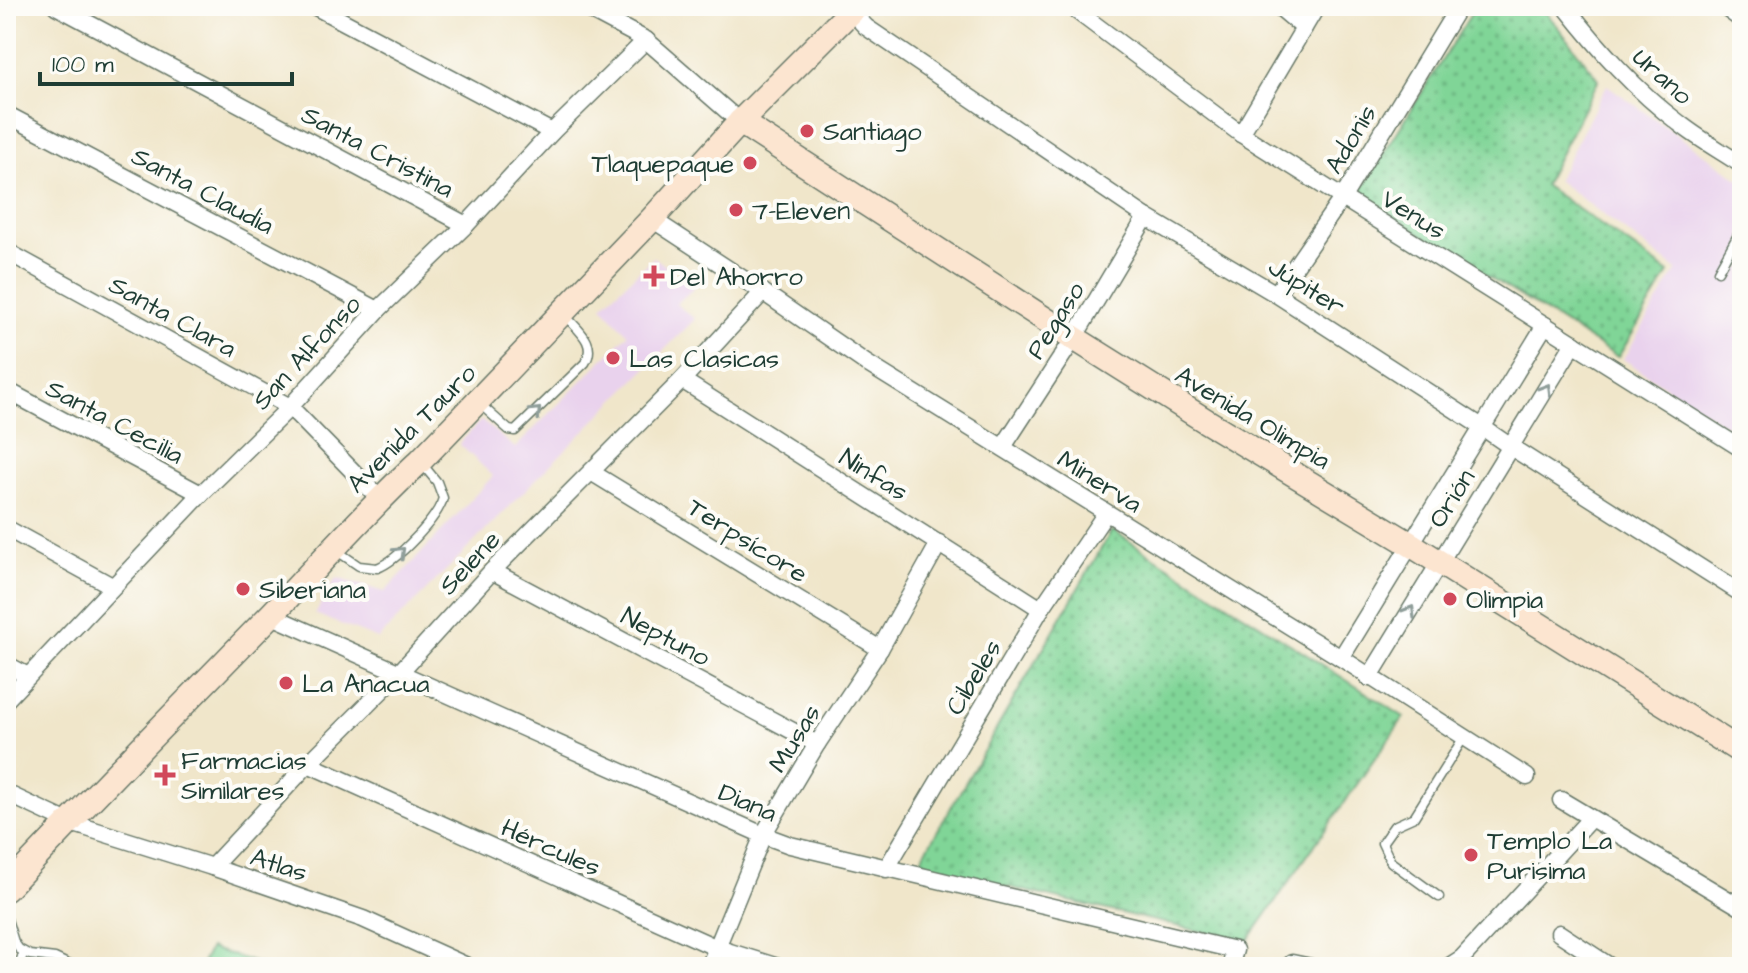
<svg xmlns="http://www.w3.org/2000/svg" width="1748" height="973" font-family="'Architects Daughter',sans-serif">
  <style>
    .built { fill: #e9d2ed }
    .green { fill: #80d597; stroke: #508966; stroke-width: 2 }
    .park { fill: url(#park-dots); stroke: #508966; stroke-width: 2 }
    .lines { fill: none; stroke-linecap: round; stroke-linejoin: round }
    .lane-casing { stroke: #687868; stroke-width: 11 }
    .street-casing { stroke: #687868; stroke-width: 19 }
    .secondary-casing { stroke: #687868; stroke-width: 27 }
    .lane { stroke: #fff; stroke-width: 8 }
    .street { stroke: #fff; stroke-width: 16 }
    .secondary { stroke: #fce5d0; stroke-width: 24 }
    .oneway { stroke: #8f9e9a }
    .poi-dot { fill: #d1495b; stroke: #fdfcf7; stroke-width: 3 }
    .labels { text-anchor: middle; stroke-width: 8; stroke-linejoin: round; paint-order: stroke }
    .street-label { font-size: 26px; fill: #1f3d34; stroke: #fdfcf7 }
    .poi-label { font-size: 26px; fill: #1f3d34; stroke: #fdfcf7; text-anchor: start }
  </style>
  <defs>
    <pattern id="park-dots" width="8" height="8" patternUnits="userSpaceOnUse" patternTransform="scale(2)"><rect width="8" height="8" fill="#80d597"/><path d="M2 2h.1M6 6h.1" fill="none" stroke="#68ae7c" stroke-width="1.8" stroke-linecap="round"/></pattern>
  </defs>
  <rect width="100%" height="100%" fill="#fdfcf7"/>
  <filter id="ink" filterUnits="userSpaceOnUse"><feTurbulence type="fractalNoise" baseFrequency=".0125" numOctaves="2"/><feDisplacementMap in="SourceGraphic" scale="16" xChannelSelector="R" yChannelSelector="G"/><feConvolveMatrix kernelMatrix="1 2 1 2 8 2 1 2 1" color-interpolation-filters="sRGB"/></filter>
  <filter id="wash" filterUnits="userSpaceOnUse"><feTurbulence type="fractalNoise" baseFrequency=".006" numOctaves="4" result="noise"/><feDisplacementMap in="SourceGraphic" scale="32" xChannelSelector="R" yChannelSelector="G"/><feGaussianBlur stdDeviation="1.8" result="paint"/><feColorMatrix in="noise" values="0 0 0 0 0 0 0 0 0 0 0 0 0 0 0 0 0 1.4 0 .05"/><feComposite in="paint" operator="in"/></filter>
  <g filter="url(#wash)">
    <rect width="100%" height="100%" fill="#f0e6ca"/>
    <g class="built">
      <path d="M1607 85 1742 181V436L1623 359 1677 270 1557 180Z"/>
      <path d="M654 257 694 288 676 304 695 319 378 639 315 614 336 578 385 592 493 476 459 444 481 420 515 448 628 334 602 306Z"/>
    </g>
    <path class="green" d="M210 948 268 967H200Z"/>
    <g class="park">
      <path d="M1476 6H1541L1599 79 1544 185 1669 273 1618 357 1358 195Z"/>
      <path d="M1112 530 1404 717 1247 942 917 866Z"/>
    </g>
  </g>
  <g filter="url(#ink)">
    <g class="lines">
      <g class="lane-casing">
        <g id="lane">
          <path d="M1718 271 1742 228"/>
          <path d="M481 405 509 430 515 431 585 363C598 342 576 329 564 314"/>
          <path d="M337 551 359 566 377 568C397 561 438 518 443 498L437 482 423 465"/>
          <path d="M1439 897 1391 862 1382 843 1394 826 1414 817 1464 737"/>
          <path d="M6 916 14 942 19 949 30 955 55 958 74 967"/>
          <path d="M18 967 24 952"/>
        </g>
      </g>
      <g class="street-casing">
        <g id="street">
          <path d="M56 6 466 225"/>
          <path d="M314 6 552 132"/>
          <path d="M582 6 646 40 740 122"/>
          <path d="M846 6 866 27 1146 217 1276 294 1482 427 1511 447 1742 594"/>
          <path d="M1070 6 1241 134 1742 449"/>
          <path d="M1278 6 1304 28"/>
          <path d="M1565 6C1599 49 1635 90 1679 123 1699 139 1721 151 1742 165"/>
          <path d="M1723 6 1742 20"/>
          <path d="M6 114 378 310"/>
          <path d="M1241 134 1317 6"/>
          <path d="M652 219 763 292 866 363 1341 658 1527 777"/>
          <path d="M6 251 290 407 379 498"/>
          <path d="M1276 294 1343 197 1459 6"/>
          <path d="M682 380 1041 609"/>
          <path d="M6 390 201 494"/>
          <path d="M1003 447 1074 338 1146 217"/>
          <path d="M591 472 880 649"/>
          <path d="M6 528 112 586"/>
          <path d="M492 571 817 744"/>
          <path d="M270 615 763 835 790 845 1235 950 1230 967"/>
          <path d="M1341 658 1545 325"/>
          <path d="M6 664 28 676"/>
          <path d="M1369 678 1574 343"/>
          <path d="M6 700 201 494 290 407 378 310 466 225 552 132 646 40"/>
          <path d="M308 764 717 948 778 967"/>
          <path d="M6 793 68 822 212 867 363 919 469 967"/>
          <path d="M1561 800 1742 908"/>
          <path d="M212 867 308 764 399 673 492 571 682 380 763 292"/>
          <path d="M886 869 1041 609 1106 513"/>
          <path d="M1559 933 1611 967"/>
          <path d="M1292 963 1311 967"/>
          <path d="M709 967 763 835 817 744 880 649 939 543"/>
          <path d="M1448 967 1462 958 1590 819"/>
        </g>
      </g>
      <g class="secondary-casing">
        <g id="secondary">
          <path d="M740 122 1074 338 1206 421 1410 544 1742 752"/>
          <path d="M6 889C92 797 180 708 268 618 318 566 366 511 420 461L652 219 740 122 856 6"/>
        </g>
      </g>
      <use href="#lane" class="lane"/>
      <use href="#street" class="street"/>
      <use href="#secondary" class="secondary"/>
    </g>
    <defs><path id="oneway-chevron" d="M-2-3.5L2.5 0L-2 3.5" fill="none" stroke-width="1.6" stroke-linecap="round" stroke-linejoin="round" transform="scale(2)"/></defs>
    <g class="oneway">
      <use href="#oneway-chevron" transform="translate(1546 389) rotate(-59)"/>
      <use href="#oneway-chevron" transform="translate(536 412) rotate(-45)"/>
      <use href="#oneway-chevron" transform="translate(400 552) rotate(-44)"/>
      <use href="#oneway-chevron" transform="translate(1410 611) rotate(-59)"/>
    </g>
  </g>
  <g class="poi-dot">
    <circle cx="807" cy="131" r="8"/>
    <circle cx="750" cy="163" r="8"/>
    <circle cx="736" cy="210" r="8"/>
    <path d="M650 264h8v8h8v8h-8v8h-8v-8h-8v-8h8z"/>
    <circle cx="613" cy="358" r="8"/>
    <circle cx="243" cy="589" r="8"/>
    <circle cx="1450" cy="599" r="8"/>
    <circle cx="286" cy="683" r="8"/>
    <path d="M161 763h8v8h8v8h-8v8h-8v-8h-8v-8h8z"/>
    <circle cx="1471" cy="855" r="8"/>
  </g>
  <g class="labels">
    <g class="street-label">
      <text transform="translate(1663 76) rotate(42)" y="9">Urano</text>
      <text transform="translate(1350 139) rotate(-59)" y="9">Adonis</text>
      <text transform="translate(378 151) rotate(28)" y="9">Santa Cristina</text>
      <text transform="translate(203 190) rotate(28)" y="9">Santa Claudia</text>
      <text transform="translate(1414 214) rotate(32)" y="9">Venus</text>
      <text transform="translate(1307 286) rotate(32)" y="9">Júpiter</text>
      <text transform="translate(173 316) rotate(29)" y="9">Santa Clara</text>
      <text transform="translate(1055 320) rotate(-58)" y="9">Pegaso</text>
      <text transform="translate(306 352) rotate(-47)" y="9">San Alfonso</text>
      <text transform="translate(1253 417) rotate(31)" y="9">Avenida Olimpia</text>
      <text transform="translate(115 421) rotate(28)" y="9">Santa Cecilia</text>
      <text transform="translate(411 428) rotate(-45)" y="9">Avenida Tauro</text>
      <text transform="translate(874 474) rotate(32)" y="9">Ninfas</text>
      <text transform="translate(1100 481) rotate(32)" y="9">Minerva</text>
      <text transform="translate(1451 498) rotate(-58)" y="9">Orión</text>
      <text transform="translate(748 540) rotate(32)" y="9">Terpsícore</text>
      <text transform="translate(469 562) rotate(-47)" y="9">Selene</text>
      <text transform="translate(666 636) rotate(28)" y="9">Neptuno</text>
      <text transform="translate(973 677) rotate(-59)" y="9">Cibeles</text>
      <text transform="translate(794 738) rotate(-58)" y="9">Musas</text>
      <text transform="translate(748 802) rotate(23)" y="9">Diana</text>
      <text transform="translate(551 847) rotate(24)" y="9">Hércules</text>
      <text transform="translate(279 864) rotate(18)" y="9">Atlas</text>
    </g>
    <g class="poi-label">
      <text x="823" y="140">Santiago</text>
      <text x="734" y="172" text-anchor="end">Tlaquepaque</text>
      <text x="752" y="219">7-Eleven</text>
      <text x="670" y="285">Del Ahorro</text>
      <text x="629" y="367">Las Clasicas</text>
      <text x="259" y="598">Siberiana</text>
      <text x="1466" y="608">Olimpia</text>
      <text x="302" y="692">La Anacua</text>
      <text x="181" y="769">Farmacias<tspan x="181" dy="30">Similares</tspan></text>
      <text x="1487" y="849">Templo La<tspan x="1487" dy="30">Purisima</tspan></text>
    </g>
  </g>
  <rect width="1748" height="973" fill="none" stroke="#fdfcf7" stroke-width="32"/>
  <path d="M40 72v12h252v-12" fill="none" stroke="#1f3d34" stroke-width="4"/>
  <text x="52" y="72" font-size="24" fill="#1f3d34" stroke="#fdfcf7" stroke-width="6" paint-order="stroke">100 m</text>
</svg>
